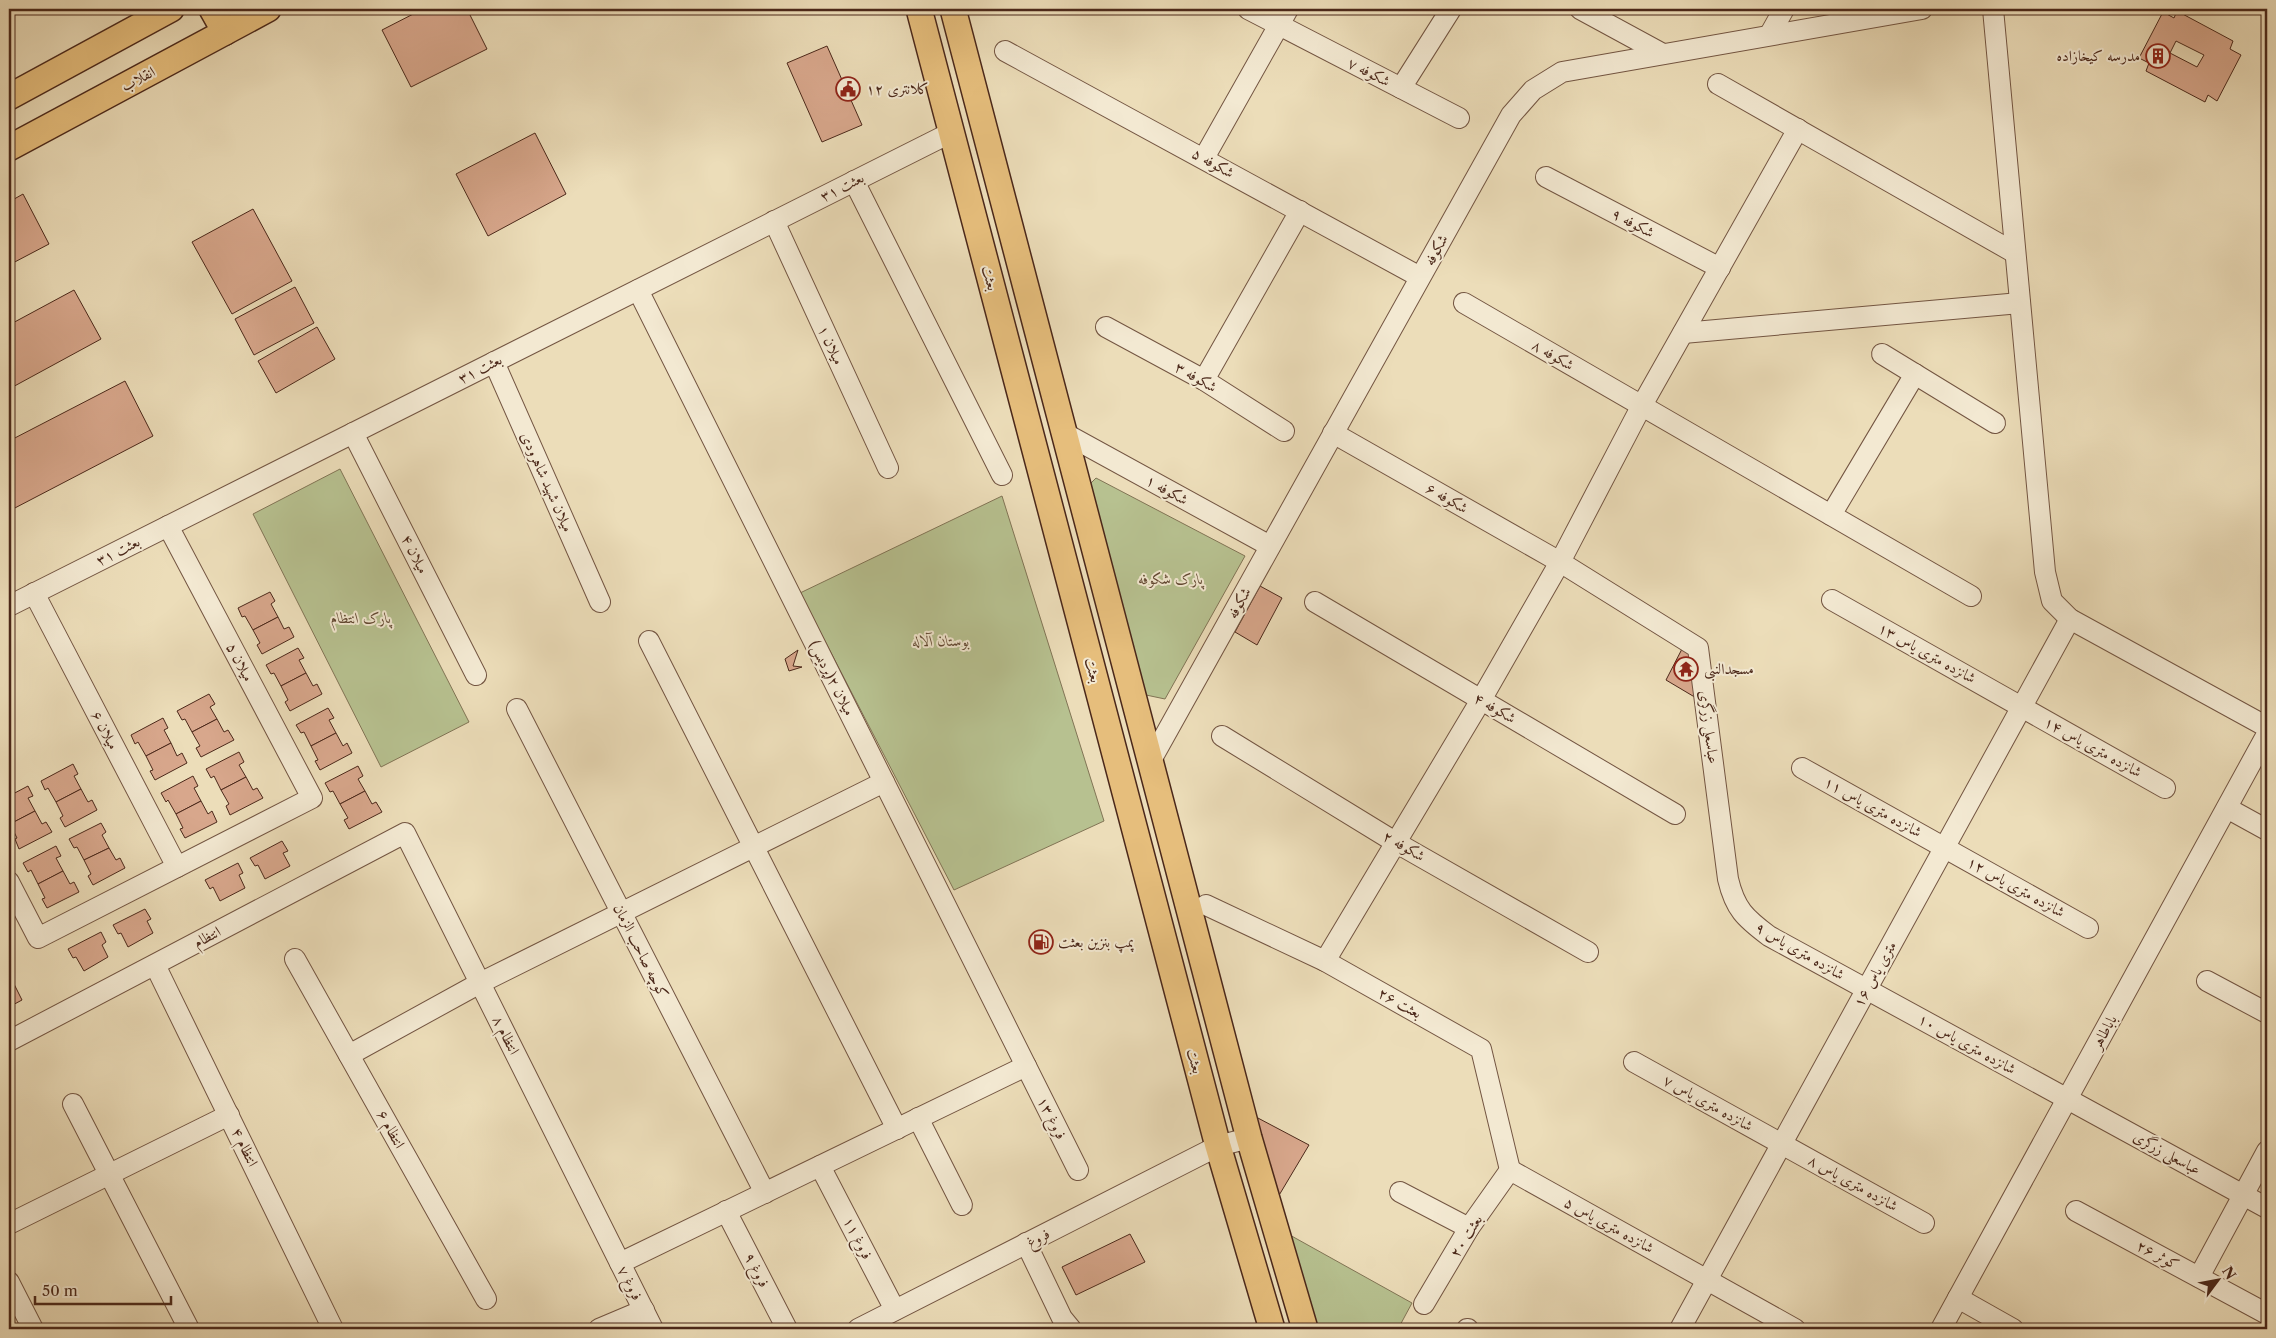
<svg xmlns="http://www.w3.org/2000/svg" width="2276" height="1338" font-family="'Libre Caslon Text',Amiri,serif">
  <style>
    .green { fill: #b7c190; stroke: #817455 }
    .building { fill: #d8a78c; stroke: #4b281a; fill-rule: evenodd }
    .lines { fill: none; stroke-linecap: round; stroke-linejoin: round }
    .minor-casing { stroke: #735542; stroke-width: 22 }
    .major-casing { stroke: #4b281a; stroke-width: 28 }
    .minor { stroke: #f3e9d2; stroke-width: 20 }
    .major { stroke: #e6be7c; stroke-width: 25 }
    .labels { text-anchor: middle; stroke-width: 4; stroke-linejoin: round; paint-order: stroke }
    .poi-label { font-size: 15px; fill: #4b281a; stroke: #f3e9d2; text-anchor: start }
    .street-label { font-size: 15px; fill: #4b281a; stroke: #f3e9d2 }
    .park-label { font-size: 15px; font-style: italic; fill: #614732; stroke: #f3e9d2 }
  </style>
  <rect width="100%" height="100%" fill="#ecddb9"/>
  <filter id="stains"><feTurbulence type="fractalNoise" baseFrequency=".004" numOctaves="4"/><feColorMatrix values="0 0 0 0 .2 0 0 0 0 .09 0 0 0 0 .02 0 0 0 .5 -.17"/></filter>
  <radialGradient id="worn" r=".72"><stop offset=".6" stop-color="#630" stop-opacity="0"/><stop offset="1" stop-color="#630" stop-opacity=".3"/></radialGradient>
  <g class="green">
    <path d="M340 469 469 722 381 767 253 514Z"/>
    <path d="M1096 478 1245 556 1165 699 1146 695 1090 484Z"/>
    <path d="M1002 496 1104 821 954 890 800 593Z"/>
    <path d="M1288 1234 1412 1303 1398 1329H1318L1286 1241Z"/>
  </g>
  <g class="building">
    <path d="M423 9H467L487 49 411 87 382 30Z"/>
    <path d="M2177 11 2233 41 2230 49 2241 55 2217 101 2208 95 2205 102 2146 71 2149 63 2139 58 2163 12 2174 18ZM2176 41 2204 55 2197 67 2170 53Z"/>
    <path d="M827 46 862 125 822 142 787 63Z"/>
    <path d="M535 133 566 194 488 236 456 174Z"/>
    <path d="M23 194 49 244 9 265V202Z"/>
    <path d="M253 209 292 281 232 314 192 242Z"/>
    <path d="M295 287 314 323 254 355 235 319Z"/>
    <path d="M74 290 101 339 9 389V325Z"/>
    <path d="M317 327 335 359 276 393 258 361Z"/>
    <path d="M125 381 153 436 11 510 9 441Z"/>
    <path d="M1260 586 1282 598 1257 645 1235 632Z"/>
    <path d="M270 592 275 601 271 604 278 617 253 630 245 616 242 617 238 608Z"/>
    <path d="M278 617 284 629 289 627 294 637 262 654 257 645 260 643 253 630Z"/>
    <path d="M1683 647 1700 657 1703 702 1666 680Z"/>
    <path d="M298 648 304 658 299 660 306 673 281 686 274 673 271 674 266 665Z"/>
    <path d="M798 650 793 666 802 667 789 671 785 659Z"/>
    <path d="M306 673 313 686 317 684 322 694 290 711 285 702 288 700 281 686Z"/>
    <path d="M209 694 215 704 210 707 217 719 192 732 185 719 182 720 177 711Z"/>
    <path d="M328 708 334 718 329 720 336 733 311 746 304 732 301 733 296 725Z"/>
    <path d="M163 718 168 728 164 730 171 743 146 756 138 742 135 744 131 735Z"/>
    <path d="M217 719 224 732 228 730 234 740 201 757 196 748 200 746 192 732Z"/>
    <path d="M336 733 343 746 347 743 352 753 320 770 315 761 318 760 311 746Z"/>
    <path d="M171 743 177 756 182 753 187 763 155 780 150 771 153 770 146 756Z"/>
    <path d="M239 752 244 762 239 765 246 777 221 790 214 776 211 778 206 769Z"/>
    <path d="M73 764 78 774 74 776 81 789 56 802 48 788 45 790 41 781Z"/>
    <path d="M358 766 363 776 358 779 365 791 340 804 333 791 330 792 325 783Z"/>
    <path d="M193 776 198 786 194 788 201 801 176 814 168 800 166 802 161 793Z"/>
    <path d="M246 777 253 790 257 788 263 798 230 815 226 806 229 804 221 790Z"/>
    <path d="M28 786 33 796 28 798 35 811 10 824 9 796Z"/>
    <path d="M81 789 88 802 92 800 97 810 65 827 60 818 63 816 56 802Z"/>
    <path d="M365 791 372 804 376 802 382 812 349 829 344 820 348 818 340 804Z"/>
    <path d="M201 801 208 814 212 811 217 822 185 838 180 829 183 828 176 814Z"/>
    <path d="M35 811 42 824 46 822 52 832 19 849 15 839 17 838 10 824Z"/>
    <path d="M101 823 106 832 102 835 109 848 84 860 77 847 74 848 69 839Z"/>
    <path d="M282 841 288 851 283 853 290 866 265 879 258 865 255 866 250 858Z"/>
    <path d="M56 846 61 856 56 858 63 871 38 884 31 870 28 872 23 863Z"/>
    <path d="M109 848 116 860 120 858 125 868 93 885 88 876 91 874 84 860Z"/>
    <path d="M238 863 243 873 239 875 245 888 220 901 213 887 210 889 205 880Z"/>
    <path d="M63 871 70 884 74 882 79 892 47 908 42 899 45 898 38 884Z"/>
    <path d="M145 909 151 919 147 921 153 933 128 947 121 933 118 934 113 925Z"/>
    <path d="M101 932 106 942 102 945 108 957 84 971 76 957 73 958 68 949Z"/>
    <path d="M14 984 22 1000 9 1007V986Z"/>
    <path d="M1256 1117 1309 1145 1278 1197Z"/>
    <path d="M1130 1234 1145 1262 1076 1295 1062 1267Z"/>
  </g>
  <g class="lines">
    <g class="minor-casing">
      <g id="minor">
        <path d="M1248 9 1459 118"/>
        <path d="M1580 9 1661 53"/>
        <path d="M1993 9 2045 572 2052 601 2070 619 2267 727"/>
        <path d="M1770 34 1784 9"/>
        <path d="M1005 51 1420 277"/>
        <path d="M1718 84 2015 253"/>
        <path d="M1401 88 1451 9"/>
        <path d="M1204 158 1288 9"/>
        <path d="M1546 177 1720 268"/>
        <path d="M854 181 1002 475"/>
        <path d="M774 221 888 468"/>
        <path d="M638 290 1078 1170"/>
        <path d="M1464 303 1971 596"/>
        <path d="M1106 327 1204 380 1284 431"/>
        <path d="M1683 333 2020 303"/>
        <path d="M1882 354 1995 423"/>
        <path d="M494 362 600 602"/>
        <path d="M1204 380 1300 211"/>
        <path d="M353 433 476 675"/>
        <path d="M1064 433 1270 546"/>
        <path d="M1333 433 1560 562 1698 648 1728 879C1735 909 1745 918 1769 936L2267 1208"/>
        <path d="M1831 515 1915 374"/>
        <path d="M34 593 177 867"/>
        <path d="M1832 600 2165 788"/>
        <path d="M1315 602 1675 814"/>
        <path d="M9 606 952 132"/>
        <path d="M649 641 897 1129"/>
        <path d="M517 709 765 1193"/>
        <path d="M1222 736 1395 842 1588 952"/>
        <path d="M1150 762 1511 115 1533 90 1562 72 1922 9"/>
        <path d="M1802 768 2088 928"/>
        <path d="M2227 808 2267 830"/>
        <path d="M9 882 38 938 312 798 168 526"/>
        <path d="M1206 905 1325 961 1481 1049 1510 1170"/>
        <path d="M295 959 486 1299"/>
        <path d="M1325 961 1481 700 1560 562 1641 407 1798 129"/>
        <path d="M155 965 333 1329"/>
        <path d="M2207 981 2267 1013"/>
        <path d="M9 1041 405 833 653 1329"/>
        <path d="M349 1055 480 983 884 782"/>
        <path d="M1634 1062 1924 1223"/>
        <path d="M73 1104 189 1329"/>
        <path d="M918 1118 962 1205"/>
        <path d="M820 1166 895 1310"/>
        <path d="M1510 1170 1795 1329"/>
        <path d="M1400 1192 1469 1228"/>
        <path d="M726 1211 787 1329"/>
        <path d="M2076 1211 2267 1314"/>
        <path d="M9 1224 229 1115"/>
        <path d="M1026 1243 1062 1318 1071 1329"/>
        <path d="M620 1263 1026 1066"/>
        <path d="M2199 1277 2267 1151"/>
        <path d="M9 1282 33 1329"/>
        <path d="M1958 1298 2013 1329"/>
        <path d="M1424 1304 1469 1228 1510 1170"/>
        <path d="M599 1329 644 1310"/>
        <path d="M858 1329 1218 1146 1249 1138"/>
        <path d="M1467 1329H1468"/>
        <path d="M1680 1329 2070 619"/>
        <path d="M1941 1329 2267 734"/>
      </g>
    </g>
    <g class="major-casing">
      <g id="major">
        <path d="M212 9 225 32"/>
        <path d="M919 9 1218 1146 1272 1329"/>
        <path d="M953 9 1249 1138 1305 1329"/>
        <path d="M9 97 171 9"/>
        <path d="M9 148 268 9"/>
      </g>
    </g>
    <use href="#minor" class="minor"/>
    <use href="#major" class="major"/>
  </g>
  <defs>
    <g id="building-ring" transform="scale(1.25)"><circle r="9.5" fill="#f3e9d2" stroke="#8f2418" stroke-width="1.5"/><path d="M-4-6H4V6H1V3H-1V6H-4ZM-2.5-4.3h1.7v1.8h-1.7ZM.8-4.3h1.7v1.8H.8ZM-2.5-1h1.7V.8h-1.7ZM.8-1h1.7V.8H.8Z" fill="#8f2418"/></g>
    <g id="civic-ring" transform="scale(1.25)"><circle r="9.5" fill="#f3e9d2" stroke="#8f2418" stroke-width="1.5"/><path d="M-.6-6.5H3V-4.5H.6V-3L4-1V1h2V6H-6V1h2V-1L-.6-3ZM-1.2 2.5V6h2.4V2.5Z" fill="#8f2418"/></g>
    <g id="temple-ring" transform="scale(1.25)"><circle r="9.5" fill="#f3e9d2" stroke="#8f2418" stroke-width="1.5"/><path d="M0-6L5-2H3V0L6.5 2.5H4V6H1.5V3h-3V6H-4V2.5H-6.5L-3 0V-2H-5Z" fill="#8f2418"/></g>
    <g id="fuel-ring" transform="scale(1.25)"><circle r="9.5" fill="#f3e9d2" stroke="#8f2418" stroke-width="1.5"/><path d="M-5.5-6h7V0h2V4h1.3V-2.5L3-4.5l.8-.8L6-3V5H2.5V1h-1V6h-7ZM-4.2-4.7v3.2H.2V-4.7Z" fill="#8f2418"/></g>
  </defs>
  <g fill-rule="evenodd">
    <use href="#building-ring" x="2158" y="56"/>
    <use href="#civic-ring" x="848" y="89"/>
    <use href="#temple-ring" x="1686" y="669"/>
    <use href="#fuel-ring" x="1041" y="942"/>
  </g>
  <g class="labels">
    <g class="poi-label">
      <text x="2140" y="61" text-anchor="end">مدرسه کیخازاده</text>
      <text x="866" y="94">کلانتری ۱۲</text>
      <text x="1704" y="674">مسجدالنبی</text>
      <text x="1058" y="947">پمپ بنزین بعثت</text>
    </g>
    <g class="street-label">
      <text transform="translate(1369 72) rotate(27)" y="5">شکوفه ۷</text>
      <text transform="translate(138 79) rotate(-28)" y="5">انقلاب</text>
      <text transform="translate(1213 163) rotate(29)" y="5">شکوفه ۵</text>
      <text transform="translate(842 187) rotate(-27)" y="5">بعثت ۳۱</text>
      <text transform="translate(1633 223) rotate(28)" y="5">شکوفه ۹</text>
      <text transform="translate(1436 250) rotate(-61)" y="5">شکوفه</text>
      <text transform="translate(990 278) rotate(75)" y="5">بعثت</text>
      <text transform="translate(831 345) rotate(65)" y="5">میلان ۱</text>
      <text transform="translate(1553 355) rotate(30)" y="5">شکوفه ۸</text>
      <text transform="translate(480 369) rotate(-27)" y="5">بعثت ۳۱</text>
      <text transform="translate(1196 377) rotate(30)" y="5">شکوفه ۳</text>
      <text transform="translate(547 482) rotate(66)" y="5">میلان شهید شاهرودی</text>
      <text transform="translate(1167 490) rotate(29)" y="5">شکوفه ۱</text>
      <text transform="translate(1447 498) rotate(30)" y="5">شکوفه ۶</text>
      <text transform="translate(118 551) rotate(-27)" y="5">بعثت ۳۱</text>
      <text transform="translate(415 554) rotate(63)" y="5">میلان ۴</text>
      <text transform="translate(1239 603) rotate(-61)" y="5">شکوفه</text>
      <text transform="translate(1927 653) rotate(29)" y="5">شانزده متری یاس ۱۳</text>
      <text transform="translate(240 662) rotate(62)" y="5">میلان ۵</text>
      <text transform="translate(1093 670) rotate(75)" y="5">بعثت</text>
      <text transform="translate(832 678) rotate(63)" y="5">میلان ۲(پردیس)</text>
      <text transform="translate(1495 708) rotate(30)" y="5">شکوفه ۴</text>
      <text transform="translate(1709 727) rotate(83)" y="5">عباسعلی زرگری</text>
      <text transform="translate(105 730) rotate(62)" y="5">میلان ۶</text>
      <text transform="translate(2093 747) rotate(29)" y="5">شانزده متری یاس ۱۴</text>
      <text transform="translate(1873 807) rotate(29)" y="5">شانزده متری یاس ۱۱</text>
      <text transform="translate(1404 846) rotate(30)" y="5">شکوفه ۲</text>
      <text transform="translate(2016 887) rotate(29)" y="5">شانزده متری یاس ۱۲</text>
      <text transform="translate(207 937) rotate(-28)" y="5">انتظام</text>
      <text transform="translate(641 951) rotate(63)" y="5">کوچه صاحب الزمان</text>
      <text transform="translate(1800 951) rotate(30)" y="5">شانزده متری یاس ۹</text>
      <text transform="translate(1875 974) rotate(-61)" y="5">۱۶ متری یاس</text>
      <text transform="translate(1400 1003) rotate(29)" y="5">بعثت ۲۶</text>
      <text transform="translate(2104 1032) rotate(-61)" y="5">باباطاهر</text>
      <text transform="translate(506 1035) rotate(63)" y="5">انتظام ۸</text>
      <text transform="translate(1967 1044) rotate(29)" y="5">شانزده متری یاس ۱۰</text>
      <text transform="translate(1195 1061) rotate(75)" y="5">بعثت</text>
      <text transform="translate(1708 1103) rotate(29)" y="5">شانزده متری یاس ۷</text>
      <text transform="translate(1052 1118) rotate(63)" y="5">فروغ ۱۳</text>
      <text transform="translate(391 1129) rotate(61)" y="5">انتظام ۶</text>
      <text transform="translate(245 1147) rotate(64)" y="5">انتظام ۴</text>
      <text transform="translate(2167 1153) rotate(29)" y="5">عباسعلی زرگری</text>
      <text transform="translate(1853 1183) rotate(29)" y="5">شانزده متری یاس ۸</text>
      <text transform="translate(1609 1225) rotate(29)" y="5">شانزده متری یاس ۵</text>
      <text transform="translate(1466 1236) rotate(-58)" y="5">بعثت ۲۰</text>
      <text transform="translate(858 1238) rotate(63)" y="5">فروغ ۱۱</text>
      <text transform="translate(1038 1238) rotate(-27)" y="5">فروغ</text>
      <text transform="translate(2158 1255) rotate(28)" y="5">کوثر ۲۶</text>
      <text transform="translate(757 1270) rotate(63)" y="5">فروغ ۹</text>
      <text transform="translate(630 1283) rotate(63)" y="5">فروغ ۷</text>
    </g>
    <g class="park-label">
      <text x="1171" y="584">پارک شکوفه</text>
      <text x="361" y="623">پارک انتظام</text>
      <text x="941" y="646">بوستان آلاله</text>
    </g>
  </g>
  <rect width="2276" height="1338" fill="none" stroke="#ecddb9" stroke-width="30"/>
  <rect x="10" y="10" width="2256" height="1318" fill="none" stroke="#4b281a" stroke-width="2.5"/>
  <rect x="15" y="15" width="2246" height="1308" fill="none" stroke="#4b281a"/>
  <g transform="translate(2218 1280) rotate(58)" stroke="#f3e9d2" stroke-width="4" paint-order="stroke">
  <path d="M0-4L9 19L0 12L-9 19Z" fill="#4b281a"/>
  <text y="-8" font-size="14" font-weight="bold" text-anchor="middle" fill="#4b281a">N</text>
  </g>
  <path d="M35 1296v8h136v-8" fill="none" stroke="#4b281a" stroke-width="2.5"/>
  <text x="42" y="1296" font-size="15" fill="#4b281a" stroke="#f3e9d2" stroke-width="4" paint-order="stroke">50 m</text>
  <rect width="100%" height="100%" filter="url(#stains)"/>
  <rect width="100%" height="100%" fill="url(#worn)"/>
</svg>
